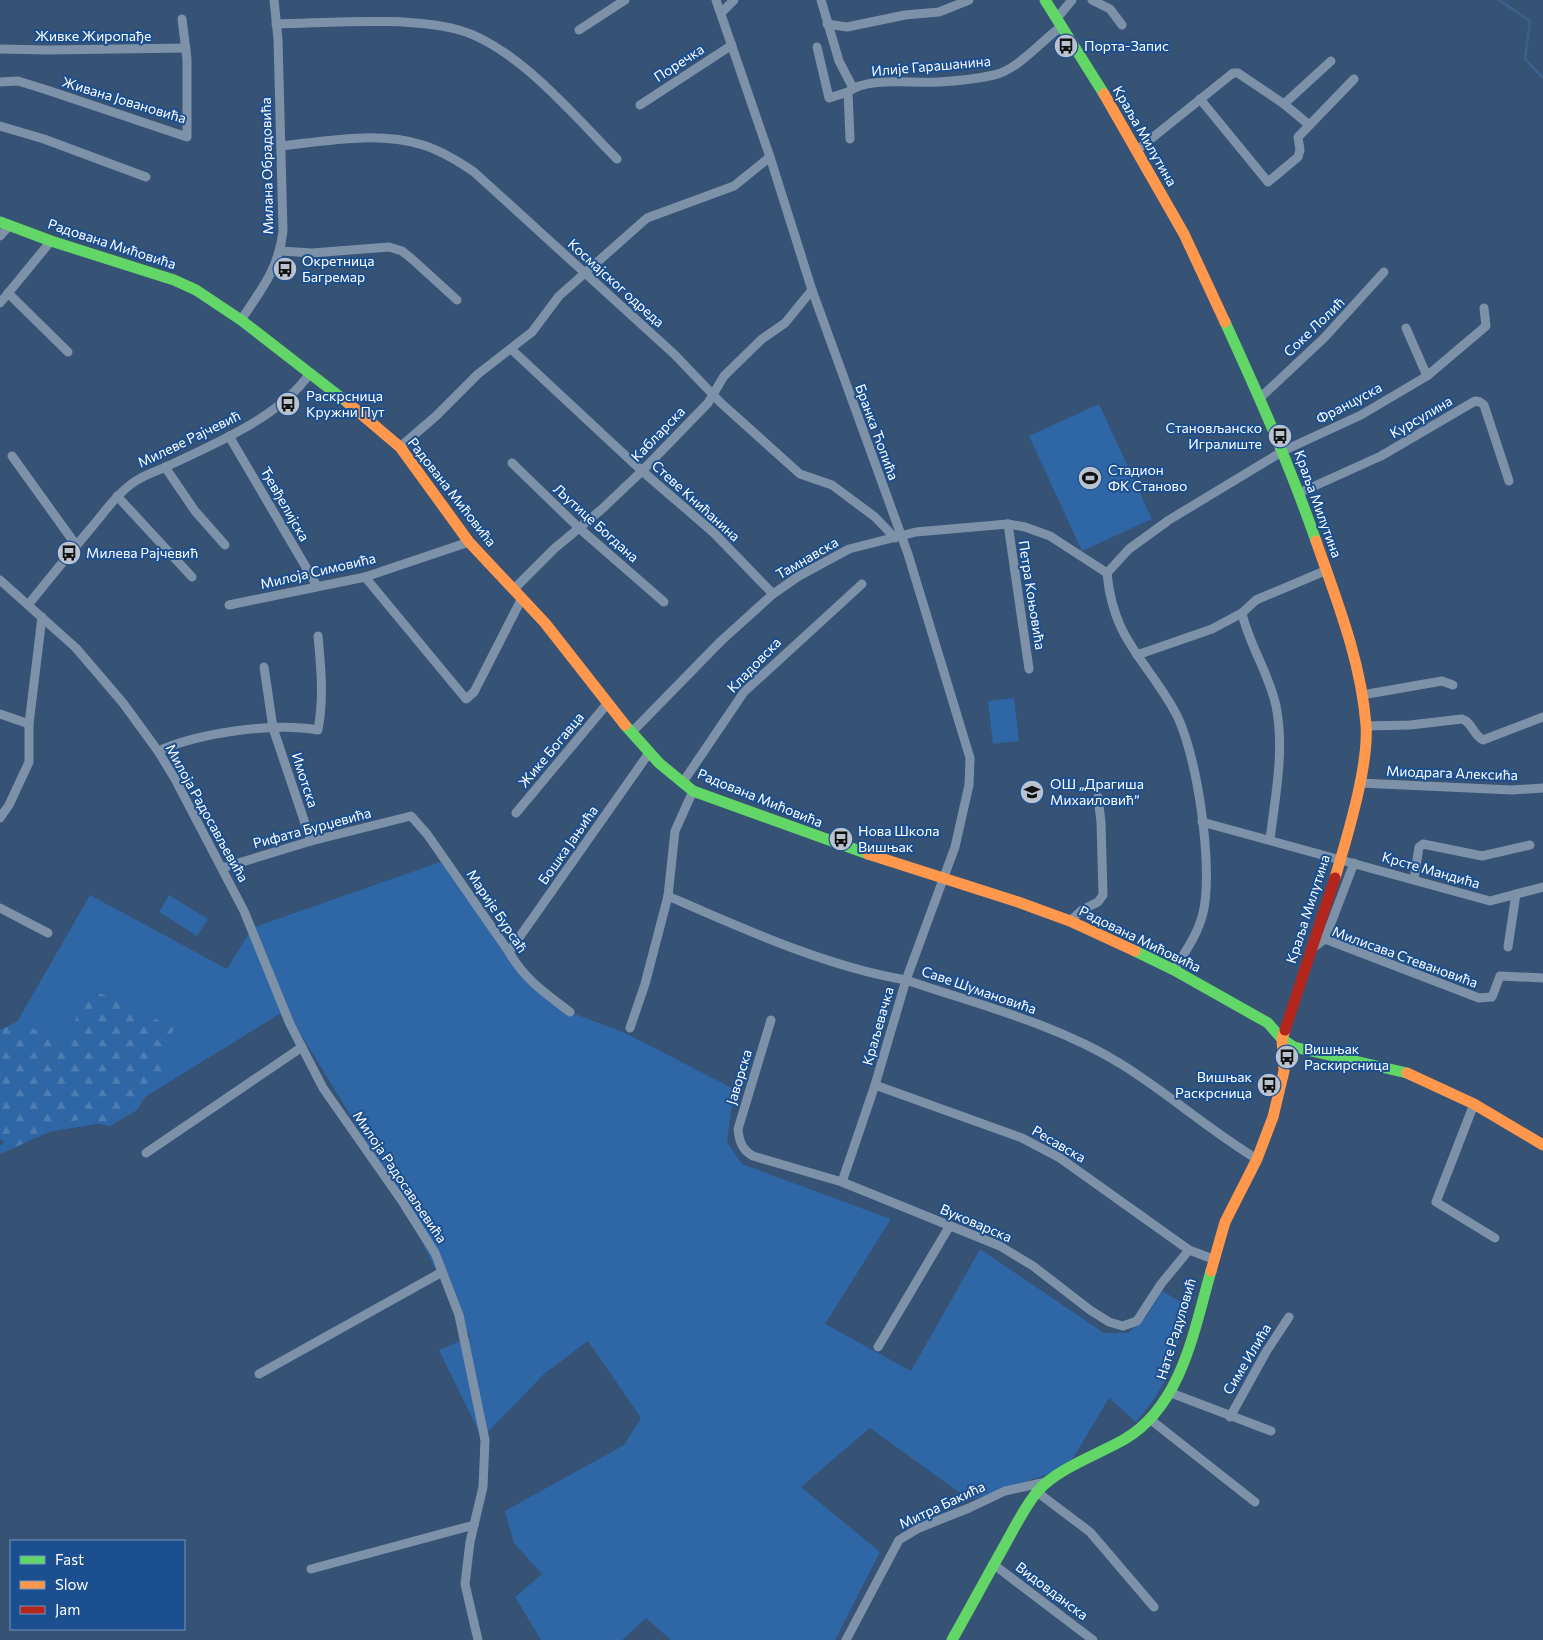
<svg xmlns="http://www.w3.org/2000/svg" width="1543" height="1640" font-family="Commissioner,sans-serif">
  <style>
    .green { fill: #2f66a5 }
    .forest { fill: url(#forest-firs) }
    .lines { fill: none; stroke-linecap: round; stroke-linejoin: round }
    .stream { stroke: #3b618d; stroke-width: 2.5 }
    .street { stroke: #7d92a8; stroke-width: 9 }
    .fast { stroke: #63d668; stroke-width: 11 }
    .slow { stroke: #ff974d; stroke-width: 11 }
    .jam { stroke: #b3261e; stroke-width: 11 }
    .labels { text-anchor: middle; stroke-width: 4; stroke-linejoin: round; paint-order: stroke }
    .street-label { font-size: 14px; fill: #fff; stroke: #1b4f8f }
    .poi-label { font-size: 14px; fill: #fff; stroke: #1b4f8f; text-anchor: start }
  </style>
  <defs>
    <pattern id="forest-firs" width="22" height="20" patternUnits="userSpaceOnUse" patternTransform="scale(1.25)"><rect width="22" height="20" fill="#2f66a5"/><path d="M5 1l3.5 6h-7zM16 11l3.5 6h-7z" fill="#4e7db2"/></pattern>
  </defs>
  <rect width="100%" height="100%" fill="#365274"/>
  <g class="green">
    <path d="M1099 404 1152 519 1082 551 1029 436Z"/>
    <path d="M1014 698 1019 741 993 744 988 701Z"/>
    <path d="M443 861 518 967 570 1012 625 1033 734 1089 727 1142 742 1164 891 1219 825 1324 911 1371 980 1249 1104 1333H1128L1146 1317 1162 1291 1188 1306C1175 1354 1171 1383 1136 1422L1109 1398 1073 1458 1060 1470 970 1500 870 1428 801 1487 880 1552 835 1640H671L646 1618 622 1640H541L515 1597 542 1574 514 1543 505 1511 624 1445 641 1418 588 1341 544 1374 482 1438 439 1350 470 1337 393 1185 286 1010 103 1123 0 1140V1030L17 1022 90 895 227 969 252 928Z"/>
    <path d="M169 895 208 919 197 936 159 912Z"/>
  </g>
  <path class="forest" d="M91 989 175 1028 162 1048 166 1063 137 1110 110 1126 76 1120 0 1154V1145L4 1143 0 1132V1030L17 1022 68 1043 80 1005Z"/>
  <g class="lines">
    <path class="stream" d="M1499 0 1530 21 1525 59 1543 78"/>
    <g class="street">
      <path d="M716 0 770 157 812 290 908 554 970 758 969 785 955 847 906 980 875 1085 842 1182"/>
      <path d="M821 0 839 61 853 88"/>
      <path d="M1092 0 1110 9 1122 25"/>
      <path d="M721 13 734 0"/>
      <path d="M1057 18 1072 0"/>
      <path d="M276 24C331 23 407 16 459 30 517 46 576 118 617 159"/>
      <path d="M827 24 847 27 905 15 939 12 969 0"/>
      <path d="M579 30 625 0"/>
      <path d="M817 47 829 98 848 92"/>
      <path d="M0 49 48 50 186 48"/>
      <path d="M0 82 18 81 47 90 187 137V59L182 19"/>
      <path d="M1200 99 1268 182 1298 157 1300 150 1298 137 1354 79"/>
      <path d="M640 105 732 45"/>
      <path d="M1308 124 1284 104 1331 61"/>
      <path d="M0 126 44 139 146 177"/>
      <path d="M850 139 848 92C868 76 913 84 938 82 956 81 977 79 994 75 1018 70 1042 40 1062 26"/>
      <path d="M281 146C326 141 378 131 423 145 442 151 458 161 474 172L674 354 721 403 800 474 832 485 875 517 895 538"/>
      <path d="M1137 150 1233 73H1238L1284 104"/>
      <path d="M0 236 9 226"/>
      <path d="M281 251 312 253 389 247 402 251 412 259 457 300"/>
      <path d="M8 293 68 352"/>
      <path d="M0 303 51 241"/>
      <path d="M241 320C261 290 279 268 283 231L278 39 274 0"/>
      <path d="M1406 328 1427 376"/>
      <path d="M511 349 642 471 714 533 773 594"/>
      <path d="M1260 398 1324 338 1384 272"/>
      <path d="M229 436 317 586"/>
      <path d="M400 447 436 416 478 374 532 332 559 296 647 218 734 186 770 157"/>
      <path d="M12 456 76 545"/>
      <path d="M512 463 579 528 664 602"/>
      <path d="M165 467 195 511 225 545"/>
      <path d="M1299 493 1381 456 1475 401 1480 402 1484 405 1509 481"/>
      <path d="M117 496 192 577"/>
      <path d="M1008 524 1029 669"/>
      <path d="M365 577 466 699 474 692 522 598"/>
      <path d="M0 580 76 648 123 703 158 751 175 779 244 911 290 1024 323 1088 402 1201 435 1253 459 1315 485 1440 483 1487 470 1542 465 1584 478 1640"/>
      <path d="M514 589 555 548 602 509 642 471 708 403 724 376 762 339 785 323 812 290"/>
      <path d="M28 605C49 579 70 553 91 528 104 513 114 497 130 485 142 475 156 472 170 465 216 443 280 417 310 373"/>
      <path d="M229 605 365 577 469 542"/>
      <path d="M1242 613C1249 645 1269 673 1276 706 1285 750 1275 797 1270 840"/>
      <path d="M1137 655 1212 629 1242 613 1256 600 1327 570"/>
      <path d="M264 667 273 728 311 841"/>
      <path d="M1362 695 1442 681 1453 685"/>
      <path d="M0 714 29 724"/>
      <path d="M1366 726 1410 725 1462 719C1472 722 1473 735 1483 740L1543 717"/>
      <path d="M631 733 721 641 773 594 799 576 849 549 916 532 1008 524 1025 527 1050 536 1107 573"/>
      <path d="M158 751C199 733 273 722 318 730 324 698 321 668 318 636"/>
      <path d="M683 782 744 692 862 584"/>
      <path d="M1360 783 1512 790 1543 788"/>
      <path d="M516 813 607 704"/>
      <path d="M0 818 9 805 29 762V724L42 617"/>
      <path d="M1202 822 1490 901 1543 887"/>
      <path d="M222 868 311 841 411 816 427 834 509 952C525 980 545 993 570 1012"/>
      <path d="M1414 879 1419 847 1423 844 1482 856 1530 845"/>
      <path d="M668 896C741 928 827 967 906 980 976 1004 1057 1024 1121 1064 1168 1093 1209 1130 1257 1159"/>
      <path d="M0 908 48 933"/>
      <path d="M1070 921 1082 910 1098 902 1103 895 1101 822 1098 797"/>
      <path d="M1325 939 1354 863"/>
      <path d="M1314 947 1325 939 1479 998 1492 997 1500 976 1543 978"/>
      <path d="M1508 947 1516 894"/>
      <path d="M509 952 649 753"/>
      <path d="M1174 970C1185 952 1198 934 1203 913 1214 869 1197 749 1174 710 1144 657 1113 639 1107 573L1129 549 1169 520 1283 451 1361 415 1427 376 1486 326 1484 308"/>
      <path d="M771 1020 738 1129C739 1141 742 1150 753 1156L842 1182 1000 1246 1033 1266 1090 1310 1109 1322 1123 1326 1137 1321 1161 1284 1189 1250"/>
      <path d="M630 1028 645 984 668 896 675 831 693 791"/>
      <path d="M875 1085 1022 1138 1060 1158 1189 1250 1213 1259"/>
      <path d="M1474 1104 1436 1202 1495 1238"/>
      <path d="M146 1153 302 1047"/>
      <path d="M878 1347 949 1227"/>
      <path d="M259 1374 442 1272"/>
      <path d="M1171 1393 1271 1431"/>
      <path d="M1230 1417 1266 1352 1289 1317"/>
      <path d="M1151 1420 1255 1502"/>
      <path d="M1037 1492 1090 1532 1154 1607"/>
      <path d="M993 1564 1093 1640"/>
      <path d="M311 1569 474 1525"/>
      <path d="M846 1640 899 1540 919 1528 969 1508 1005 1491 1046 1482"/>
    </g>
    <g class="fast">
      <path d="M1045 0 1104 94"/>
      <path d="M0 222 51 241 174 280 196 290 241 320 348 403"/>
      <path d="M1225 322C1258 394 1290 466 1316 541"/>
      <path d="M625 725 659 763 693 791 868 854"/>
      <path d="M1135 951 1174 970 1268 1023 1282 1039 1294 1047 1407 1073"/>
      <path d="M952 1640C969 1610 985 1580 1002 1550 1013 1531 1023 1509 1037 1492 1056 1469 1099 1454 1125 1439 1182 1405 1194 1330 1211 1271"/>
    </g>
    <g class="slow">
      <path d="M1104 94 1184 234 1225 322"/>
      <path d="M348 403 400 447 469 542 545 623 625 725"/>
      <path d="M1316 541C1337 601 1361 661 1366 725 1369 766 1347 837 1335 878"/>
      <path d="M868 854 1018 902 1070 921 1135 951"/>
      <path d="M1407 1073 1474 1104 1543 1145"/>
      <path d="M1211 1271 1225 1222 1257 1159 1273 1117 1284 1071 1282 1039 1285 1030"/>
    </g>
    <path class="jam" d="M1285 1030 1335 878"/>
  </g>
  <defs>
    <g id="bus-disc" transform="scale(1.25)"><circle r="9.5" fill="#b9c2ce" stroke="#1b4f8f"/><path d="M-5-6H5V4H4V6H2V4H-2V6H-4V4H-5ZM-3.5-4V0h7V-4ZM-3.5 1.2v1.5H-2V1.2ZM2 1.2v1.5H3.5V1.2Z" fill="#111"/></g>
    <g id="stadium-disc" transform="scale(1.25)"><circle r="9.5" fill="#b9c2ce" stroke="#1b4f8f"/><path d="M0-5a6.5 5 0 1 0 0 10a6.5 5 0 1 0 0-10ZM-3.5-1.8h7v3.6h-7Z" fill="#111"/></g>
    <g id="school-disc" transform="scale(1.25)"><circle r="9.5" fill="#b9c2ce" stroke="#1b4f8f"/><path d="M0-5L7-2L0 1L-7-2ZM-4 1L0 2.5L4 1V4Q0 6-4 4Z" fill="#111"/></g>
  </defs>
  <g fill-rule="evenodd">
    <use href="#bus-disc" x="1066" y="46"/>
    <use href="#bus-disc" x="285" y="269"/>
    <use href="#bus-disc" x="288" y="404"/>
    <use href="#bus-disc" x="1280" y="436"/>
    <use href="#stadium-disc" x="1090" y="478"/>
    <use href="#bus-disc" x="69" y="553"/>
    <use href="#school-disc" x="1032" y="792"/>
    <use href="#bus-disc" x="841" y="839"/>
    <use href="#bus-disc" x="1287" y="1057"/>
    <use href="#bus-disc" x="1269" y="1085"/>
  </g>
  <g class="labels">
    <g class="street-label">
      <text x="93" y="41">Живке Жиропађе</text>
      <text transform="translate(679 63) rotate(-33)" y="5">Поречка</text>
      <text transform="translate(931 66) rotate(-5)" y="5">Илије Гарашанина</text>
      <text transform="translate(124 100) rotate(17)" y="5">Живана Јовановића</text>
      <text transform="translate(1145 136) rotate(60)" y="5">Краља Милутина</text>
      <text transform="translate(267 166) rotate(-91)" y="5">Милана Обрадовића</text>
      <text transform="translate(112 244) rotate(18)" y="5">Радована Мићовића</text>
      <text transform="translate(616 283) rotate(42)" y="5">Космајског одреда</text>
      <text transform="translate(1314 327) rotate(-44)" y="5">Соке Лолић</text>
      <text transform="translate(1349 403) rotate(-28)" y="5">Француска</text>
      <text transform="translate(1421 417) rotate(-30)" y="5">Курсулина</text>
      <text transform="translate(877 432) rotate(70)" y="5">Бранка Ћопића</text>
      <text transform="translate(658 434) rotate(-46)" y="5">Кабларска</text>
      <text transform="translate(189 439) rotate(-26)" y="5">Милеве Рајчевић</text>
      <text transform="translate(452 492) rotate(52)" y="5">Радована Мићовића</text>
      <text transform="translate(696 501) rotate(42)" y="5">Стеве Книћанина</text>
      <text transform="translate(285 504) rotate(60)" y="5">Ђевђелијска</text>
      <text transform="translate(1318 504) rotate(70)" y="5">Краља Милутина</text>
      <text transform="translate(596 523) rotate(42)" y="5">Љутице Богдана</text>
      <text transform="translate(807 558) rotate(-30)" y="5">Тамнавска</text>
      <text transform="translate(318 571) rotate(-13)" y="5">Милоја Симовића</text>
      <text transform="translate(1032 595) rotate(81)" y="5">Петра Коњовића</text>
      <text transform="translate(754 665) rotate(-46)" y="5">Кладовска</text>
      <text transform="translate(551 750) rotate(-50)" y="5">Жике Богавца</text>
      <text transform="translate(1452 773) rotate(2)" y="5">Миодрага Алексића</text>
      <text transform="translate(305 780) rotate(72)" y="5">Имотска</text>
      <text transform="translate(760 798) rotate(22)" y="5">Радована Мићовића</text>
      <text transform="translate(207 813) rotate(61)" y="5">Милоја Радосављевића</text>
      <text transform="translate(312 828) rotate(-15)" y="5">Рифата Бурџевића</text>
      <text transform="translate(568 845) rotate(-55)" y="5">Бошка Јањића</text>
      <text transform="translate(1431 870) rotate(16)" y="5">Крсте Мандића</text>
      <text transform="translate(1308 909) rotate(-72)" y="5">Краља Милутина</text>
      <text transform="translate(497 911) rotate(56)" y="5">Марије Бурсаћ</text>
      <text transform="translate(1140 939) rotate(26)" y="5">Радована Мићовића</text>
      <text transform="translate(1405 957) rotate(20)" y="5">Милисава Стевановића</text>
      <text transform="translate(979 990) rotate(19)" y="5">Саве Шумановића</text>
      <text transform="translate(878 1026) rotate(-74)" y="5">Краљевачка</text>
      <text transform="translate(739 1077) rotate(-73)" y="5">Јаворска</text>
      <text transform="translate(1059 1144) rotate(30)" y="5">Ресавска</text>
      <text transform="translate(400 1177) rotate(56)" y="5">Милоја Радосављевића</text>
      <text transform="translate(976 1223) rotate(23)" y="5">Вуковарска</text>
      <text transform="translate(1176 1329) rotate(-73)" y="5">Нате Радуловић</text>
      <text transform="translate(1247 1359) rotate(-59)" y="5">Симе Илића</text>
      <text transform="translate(942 1505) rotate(-25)" y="5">Митра Бакића</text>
      <text transform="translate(1052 1591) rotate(37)" y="5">Видовданска</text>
    </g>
    <g class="poi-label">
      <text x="1084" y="51">Порта-Запис</text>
      <text x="302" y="266">Окретница<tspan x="302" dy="16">Багремар</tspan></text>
      <text x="306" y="401">Раскрсница<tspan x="306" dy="16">Кружни Пут</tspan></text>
      <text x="1262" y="433" text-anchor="end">Становљанско<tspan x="1262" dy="16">Игралиште</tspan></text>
      <text x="1108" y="475">Стадион<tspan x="1108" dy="16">ФК Станово</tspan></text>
      <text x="86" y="558">Милева Рајчевић</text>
      <text x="1050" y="789">ОШ „Драгиша<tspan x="1050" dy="16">Михаиловић”</tspan></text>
      <text x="858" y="836">Нова Школа<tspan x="858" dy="16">Вишњак</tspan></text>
      <text x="1304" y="1054">Вишњак<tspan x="1304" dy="16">Раскирсница</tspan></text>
      <text x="1252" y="1082" text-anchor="end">Вишњак<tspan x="1252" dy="16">Раскрсница</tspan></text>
    </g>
  </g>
  <rect x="10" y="1540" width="175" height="90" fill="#1b4f8f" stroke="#7695bc"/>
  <rect x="20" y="1556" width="25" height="8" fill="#63d668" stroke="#7695bc"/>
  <text x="55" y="1565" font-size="15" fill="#ffffff">Fast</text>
  <rect x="20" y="1581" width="25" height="8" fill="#ff974d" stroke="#7695bc"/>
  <text x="55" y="1590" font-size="15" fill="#ffffff">Slow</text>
  <rect x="20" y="1606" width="25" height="8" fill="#b3261e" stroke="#7695bc"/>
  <text x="55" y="1615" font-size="15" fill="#ffffff">Jam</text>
</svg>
